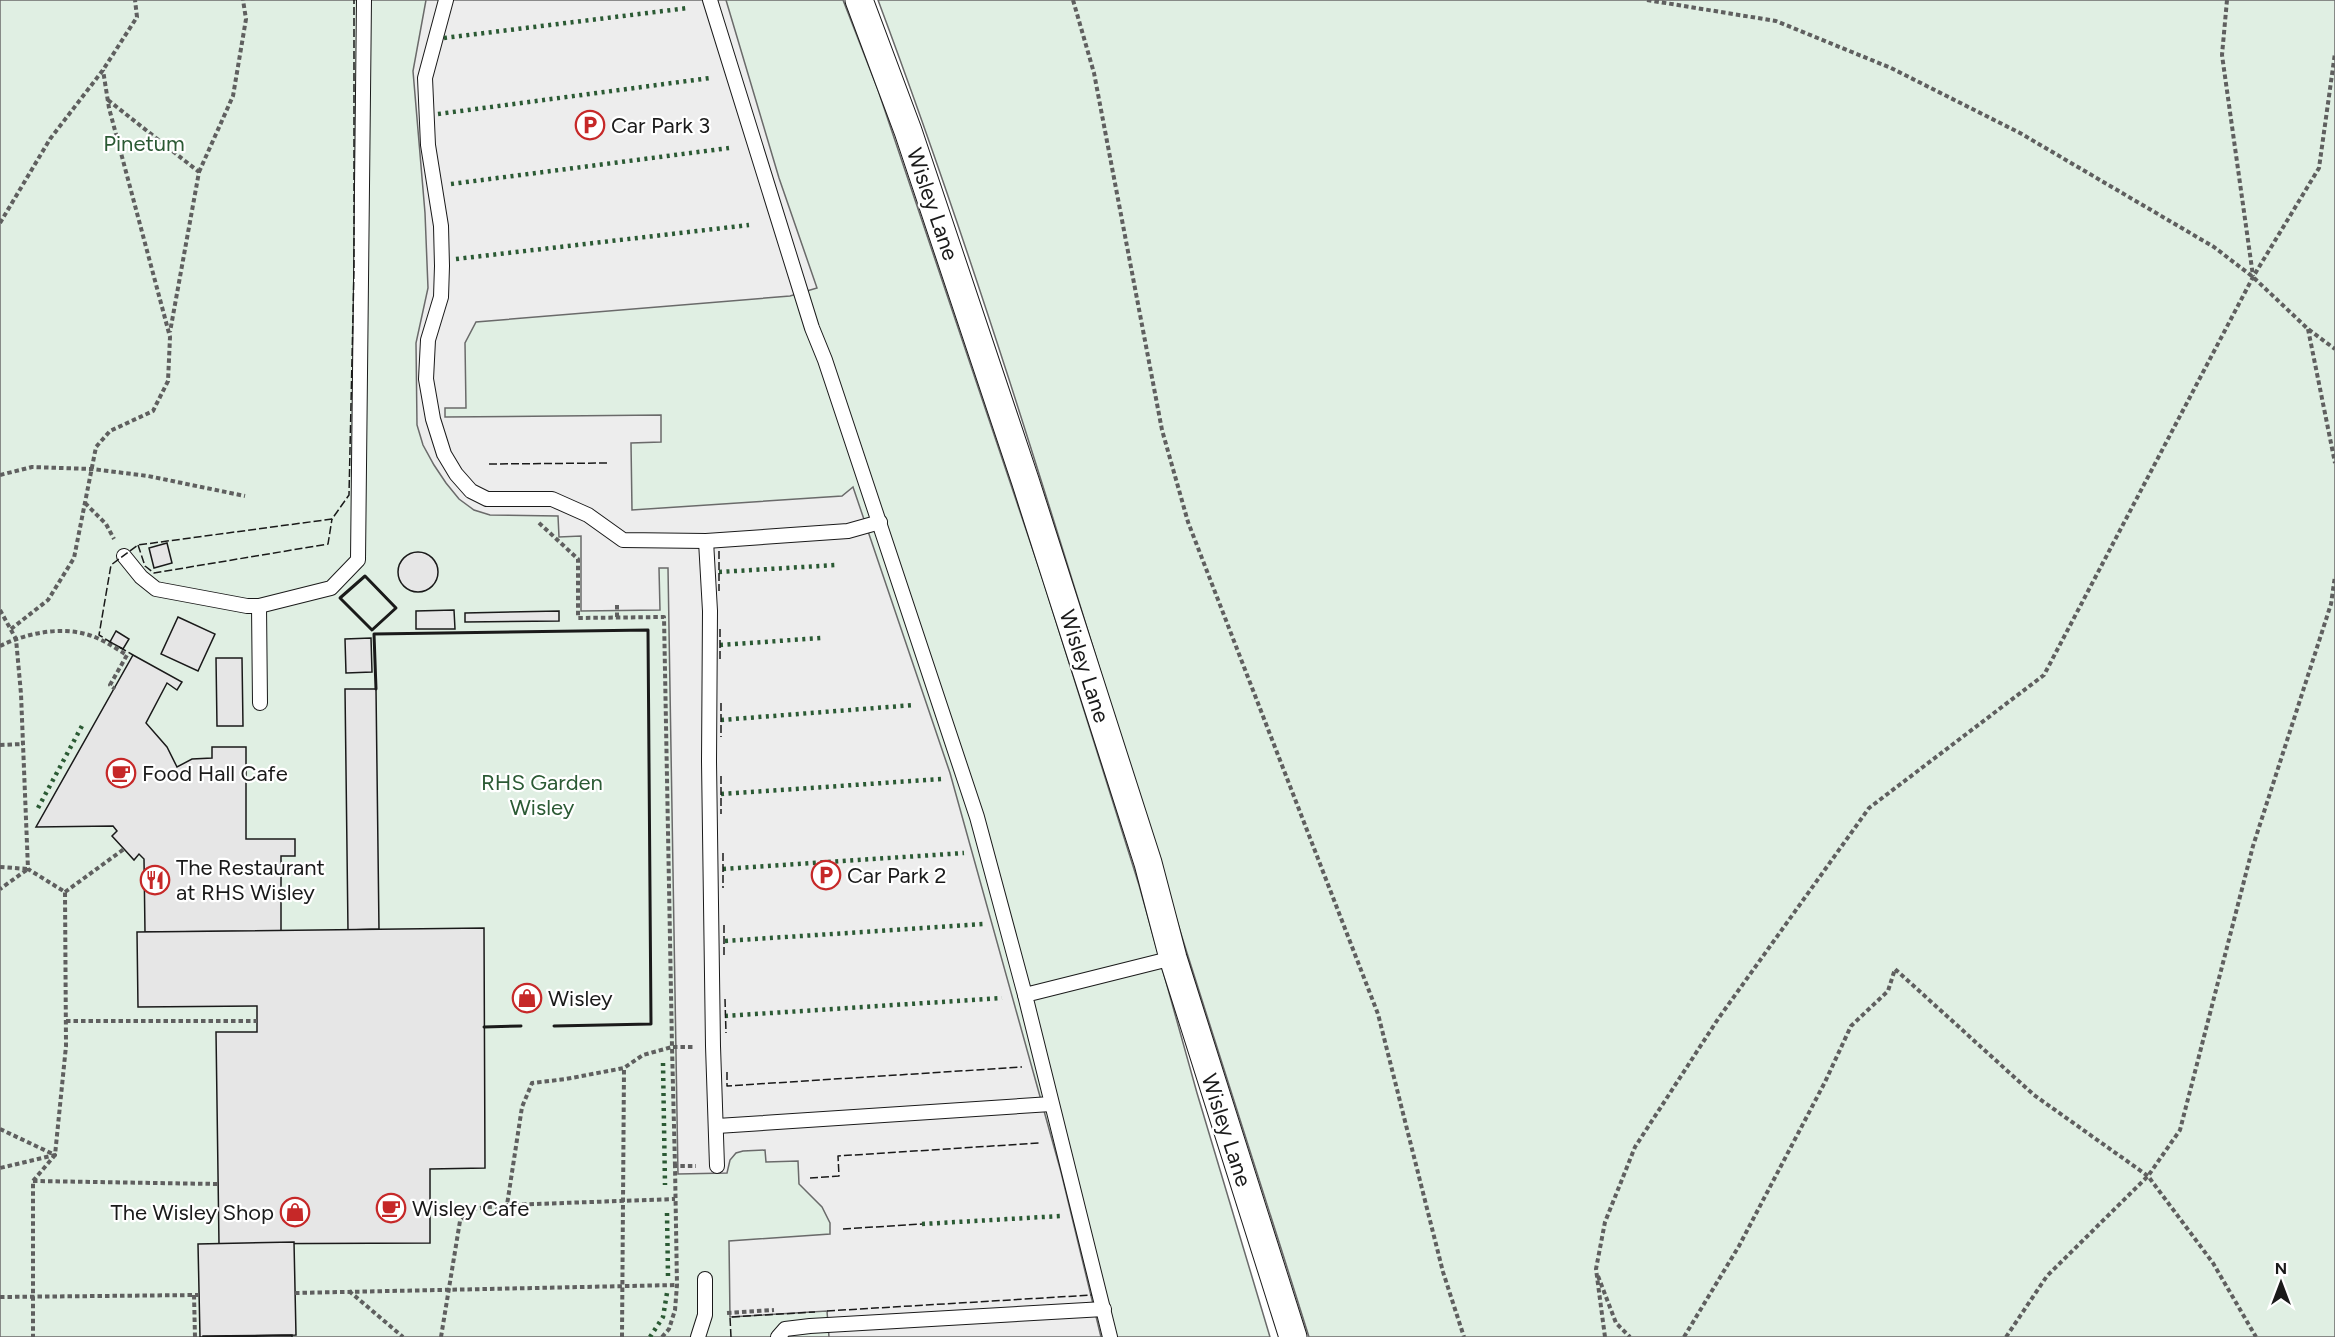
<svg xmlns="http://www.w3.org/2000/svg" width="2335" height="1337" font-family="Figtree,sans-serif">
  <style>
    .green { fill: #e0efe3; stroke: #6a6a6a; stroke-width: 1.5 }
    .parking { fill: #ededed; stroke: #6a6a6a; stroke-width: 1.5 }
    .building { fill: #e6e6e6; stroke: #1a1a1a; stroke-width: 1.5 }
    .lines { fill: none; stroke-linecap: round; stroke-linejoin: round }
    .lane-casing { stroke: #1a1a1a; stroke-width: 16 }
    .street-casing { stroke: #1a1a1a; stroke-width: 29 }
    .path { stroke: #5f5f5f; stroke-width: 4; stroke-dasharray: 4.5 3; stroke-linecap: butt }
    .lane { stroke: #fff; stroke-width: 14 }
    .street { stroke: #fff; stroke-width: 27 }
    .hedge { stroke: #2b5a34; stroke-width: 4.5; stroke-dasharray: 3 4.5; stroke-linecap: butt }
    .fence { stroke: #1a1a1a; stroke-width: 1.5; stroke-dasharray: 8 3; stroke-linecap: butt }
    .wall { stroke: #1a1a1a; stroke-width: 3 }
    .labels { text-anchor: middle; stroke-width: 4.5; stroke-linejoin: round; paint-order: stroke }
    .poi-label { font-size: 22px; fill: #1a1a1a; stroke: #fff; text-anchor: start }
    .park-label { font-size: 22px; fill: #2b5a34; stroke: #fff }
    .street-label { font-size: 22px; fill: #1a1a1a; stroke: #fff }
  </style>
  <rect width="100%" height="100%" fill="#fff"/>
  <g class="green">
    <path d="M0 0H843L878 90 1043 580 1139 885 1197 1093 1270 1337H0Z"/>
    <path d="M878 0H2335V1337H1309C1269 1209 1227 1082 1187 953 1088 634 995 313 878 0Z"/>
  </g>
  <path class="parking" d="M426 0H726L779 178 817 288 790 296 476 322 465 343 466 408H445V417L661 415V442L631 443 632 510 842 496 853 487 950 773 1061 1172 1101 1337H829L827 1311 730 1317 729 1241 830 1234V1223L822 1207 799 1184 798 1161 766 1162 765 1150 743 1151 736 1153 730 1160 727 1173 678 1174 668 568H659L660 610 581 611V536L559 537 558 516 490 515 474 510 459 499 446 483 434 465 423 445 417 425 416 343 428 288 425 213 413 71Z"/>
  <g class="building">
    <path d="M167 543 172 563 154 568 149 548Z"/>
    <circle cx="418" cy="572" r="20"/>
    <path d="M454 610 455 629H416V611Z"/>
    <path d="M559 611V621L465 622V613Z"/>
    <path d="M178 617 215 634 198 671 161 654Z"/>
    <path d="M116 631 129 639 123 649 110 642Z"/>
    <path d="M371 638 372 672 346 673 345 639Z"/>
    <path d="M133 655 182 682 177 690 167 683 146 723 167 747 177 767 192 759 212 758V747H246V839H295V856H281V931L145 932 144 859 139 854 134 860 124 849 112 836 117 831 113 826 36 827Z"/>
    <path d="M216 658H242L243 726H217Z"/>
    <path d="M345 689H376L379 929 348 930Z"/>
    <path d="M484 928 485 1168 430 1169V1243L219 1244 216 1032H257V1006L138 1007 137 932Z"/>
    <path d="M294 1242 296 1335 200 1337 198 1244Z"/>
    <path d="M292 1335V1337H203V1336Z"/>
  </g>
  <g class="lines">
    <g class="lane-casing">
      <g id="lane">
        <path d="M446 0 425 78 428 145 441 226 442 266 441 297 428 340 426 379 433 419 444 454 456 474 471 491 487 499H552L588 515 623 540 706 541 848 531 880 522"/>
        <path d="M710 0 812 328 825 360 977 817 1025 995"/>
        <path d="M706 541 710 611 709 761 713 1046 717 1166"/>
        <path d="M124 556 141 577 156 589 247 606H259"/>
        <path d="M260 703 259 606 331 588 358 560 364 0"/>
        <path d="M717 1126 1051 1104"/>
        <path d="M698 1337 705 1315V1279"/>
        <path d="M778 1337 785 1329 810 1326 1104 1309"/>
        <path d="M1110 1337 1025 995 1173 958"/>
      </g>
    </g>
    <g class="street-casing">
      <path id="street" d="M859 0 908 131 1025 480 1148 863 1173 958 1293 1337"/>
    </g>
    <g class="path">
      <path d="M1073 0 1094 73 1162 430 1188 522 1378 1014 1443 1272 1464 1337"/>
      <path d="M1647 0 1776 21 1891 68 2020 133 2214 247 2253 277 2308 329 2335 349"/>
      <path d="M2227 0 2222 55 2253 276"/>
      <path d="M108 100 199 172 170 332"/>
      <path d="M199 172 233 96 246 19 243 0"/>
      <path d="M0 223 50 139 103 70 137 17 135 0"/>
      <path d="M2308 329 2335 463"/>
      <path d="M0 475 32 467 92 469 148 476 245 496"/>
      <path d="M85 503 106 524 114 539"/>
      <path d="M0 610 16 639 21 694 28 869 65 892 66 1046 55 1155 33 1181V1337"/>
      <path d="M617 617V604"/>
      <path d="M11 629 48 600 74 558 96 447 110 431 153 411 168 381 170 337 109 108 103 70"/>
      <path d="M0 646C29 632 68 624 99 639 109 643 118 650 127 655L110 685 115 689"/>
      <path d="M0 745 23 744"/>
      <path d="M0 867 28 869 0 889"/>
      <path d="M65 892 124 849"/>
      <path d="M66 1021H257"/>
      <path d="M0 1129 55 1155 0 1168"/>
      <path d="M675 1166 672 1047H693"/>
      <path d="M33 1181 218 1184"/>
      <path d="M507 1205 675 1199"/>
      <path d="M1598 1276 1616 1323 1630 1337"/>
      <path d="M349 1291 403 1337"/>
      <path d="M295 1293 677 1285"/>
      <path d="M194 1295 195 1337"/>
      <path d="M0 1297 199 1295"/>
      <path d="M727 1313 774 1310"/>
      <path d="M441 1337 460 1221 472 1209 507 1205 522 1107 532 1083 566 1079 624 1068 643 1055 672 1047 664 617 578 618V559L538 522"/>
      <path d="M622 1337 624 1068"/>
      <path d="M662 1337 669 1329 675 1310 677 1285 675 1166H696"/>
      <path d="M1605 1337 1596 1269 1605 1222 1635 1147 1718 1019 1869 808 2044 675 2253 277 2319 168 2335 53"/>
      <path d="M1684 1337 1739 1246 1825 1082 1851 1026 1888 991 1895 969 2034 1095 2148 1176 2213 1263 2256 1337"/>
      <path d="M2006 1337 2047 1276 2148 1176 2180 1130 2253 846 2331 604 2335 576"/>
    </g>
    <use href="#lane" class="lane"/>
    <use href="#street" class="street"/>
    <g class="hedge">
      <path d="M444 38 688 8"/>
      <path d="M438 114 710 78"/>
      <path d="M451 184 729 148"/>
      <path d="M456 259 749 225"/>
      <path d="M719 572 836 565"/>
      <path d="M720 645 821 638"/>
      <path d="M721 720 914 705"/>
      <path d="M721 794 942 779"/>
      <path d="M38 808 83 724"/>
      <path d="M723 869 964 853"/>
      <path d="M725 941 984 924"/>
      <path d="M725 1016 1002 998"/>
      <path d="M663 1063 665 1185"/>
      <path d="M667 1213 668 1276"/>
      <path d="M922 1224 1061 1216"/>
      <path d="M650 1337 663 1317 667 1293"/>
    </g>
    <g class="fence">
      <path d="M489 464 610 463"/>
      <path d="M138 545 145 566 154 573 328 544 332 519"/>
      <path d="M719 551V591"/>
      <path d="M720 629V662"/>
      <path d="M112 643 99 635 111 565 138 545 332 519 349 495 354 269V0"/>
      <path d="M119 647 133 655"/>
      <path d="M721 703V737"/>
      <path d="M721 776V814"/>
      <path d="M723 853V888"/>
      <path d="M724 925V958"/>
      <path d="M725 999 726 1033"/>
      <path d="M727 1072V1086L1022 1067"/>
      <path d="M810 1178 839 1176 838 1156 1039 1143"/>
      <path d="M843 1229 922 1224"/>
      <path d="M827 1311 1092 1295"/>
      <path d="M731 1337 730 1317 815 1312"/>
    </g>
    <g class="wall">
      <path d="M365 576 396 608 372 630 340 598Z"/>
      <path d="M376 689 374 634 648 630 651 1024 554 1026"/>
      <path d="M484 1027 521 1026"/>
    </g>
  </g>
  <defs>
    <g id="parking-ring" transform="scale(1.5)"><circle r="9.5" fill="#fff" stroke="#c62828" stroke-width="1.5"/><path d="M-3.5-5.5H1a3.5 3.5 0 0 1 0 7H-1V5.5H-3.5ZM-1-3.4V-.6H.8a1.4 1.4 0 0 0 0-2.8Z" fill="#c62828"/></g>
    <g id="cafe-ring" transform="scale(1.5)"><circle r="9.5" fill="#fff" stroke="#c62828" stroke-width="1.5"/><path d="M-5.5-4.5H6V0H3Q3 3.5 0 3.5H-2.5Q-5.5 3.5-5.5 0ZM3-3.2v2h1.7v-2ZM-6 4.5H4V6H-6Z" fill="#c62828"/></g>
    <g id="restaurant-ring" transform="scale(1.5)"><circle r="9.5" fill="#fff" stroke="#c62828" stroke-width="1.5"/><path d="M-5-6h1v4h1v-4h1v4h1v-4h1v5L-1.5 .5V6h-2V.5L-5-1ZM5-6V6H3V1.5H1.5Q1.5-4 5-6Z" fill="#c62828"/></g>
    <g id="shop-ring" transform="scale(1.5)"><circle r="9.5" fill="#fff" stroke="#c62828" stroke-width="1.5"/><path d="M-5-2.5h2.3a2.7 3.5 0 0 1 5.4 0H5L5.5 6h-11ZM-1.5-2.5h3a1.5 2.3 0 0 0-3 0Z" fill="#c62828"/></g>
  </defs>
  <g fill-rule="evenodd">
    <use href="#parking-ring" x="590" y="125"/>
    <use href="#cafe-ring" x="121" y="773"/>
    <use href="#parking-ring" x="826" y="875"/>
    <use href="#restaurant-ring" x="155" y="880"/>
    <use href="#shop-ring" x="527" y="998"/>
    <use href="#cafe-ring" x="391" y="1208"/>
    <use href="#shop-ring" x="295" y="1212"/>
  </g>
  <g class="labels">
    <g class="poi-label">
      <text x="611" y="133">Car Park 3</text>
      <text x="142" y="781">Food Hall Cafe</text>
      <text x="176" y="875">The Restaurant<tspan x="176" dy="25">at RHS Wisley</tspan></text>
      <text x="847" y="883">Car Park 2</text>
      <text x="548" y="1006">Wisley</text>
      <text x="412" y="1216">Wisley Cafe</text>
      <text x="274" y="1220" text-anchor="end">The Wisley Shop</text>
    </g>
    <g class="park-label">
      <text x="144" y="151">Pinetum</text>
      <text x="542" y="790">RHS Garden<tspan x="542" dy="25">Wisley</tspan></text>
    </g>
    <g class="street-label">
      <text transform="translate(933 204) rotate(71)" y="8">Wisley Lane</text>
      <text transform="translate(1085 666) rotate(72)" y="8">Wisley Lane</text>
      <text transform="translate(1227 1130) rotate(72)" y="8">Wisley Lane</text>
    </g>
  </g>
  <g transform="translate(2281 1283)" stroke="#ffffff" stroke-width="4.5" paint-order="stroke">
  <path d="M0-4.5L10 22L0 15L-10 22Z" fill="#1a1a1a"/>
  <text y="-9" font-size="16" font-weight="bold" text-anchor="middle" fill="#1a1a1a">N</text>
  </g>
</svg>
